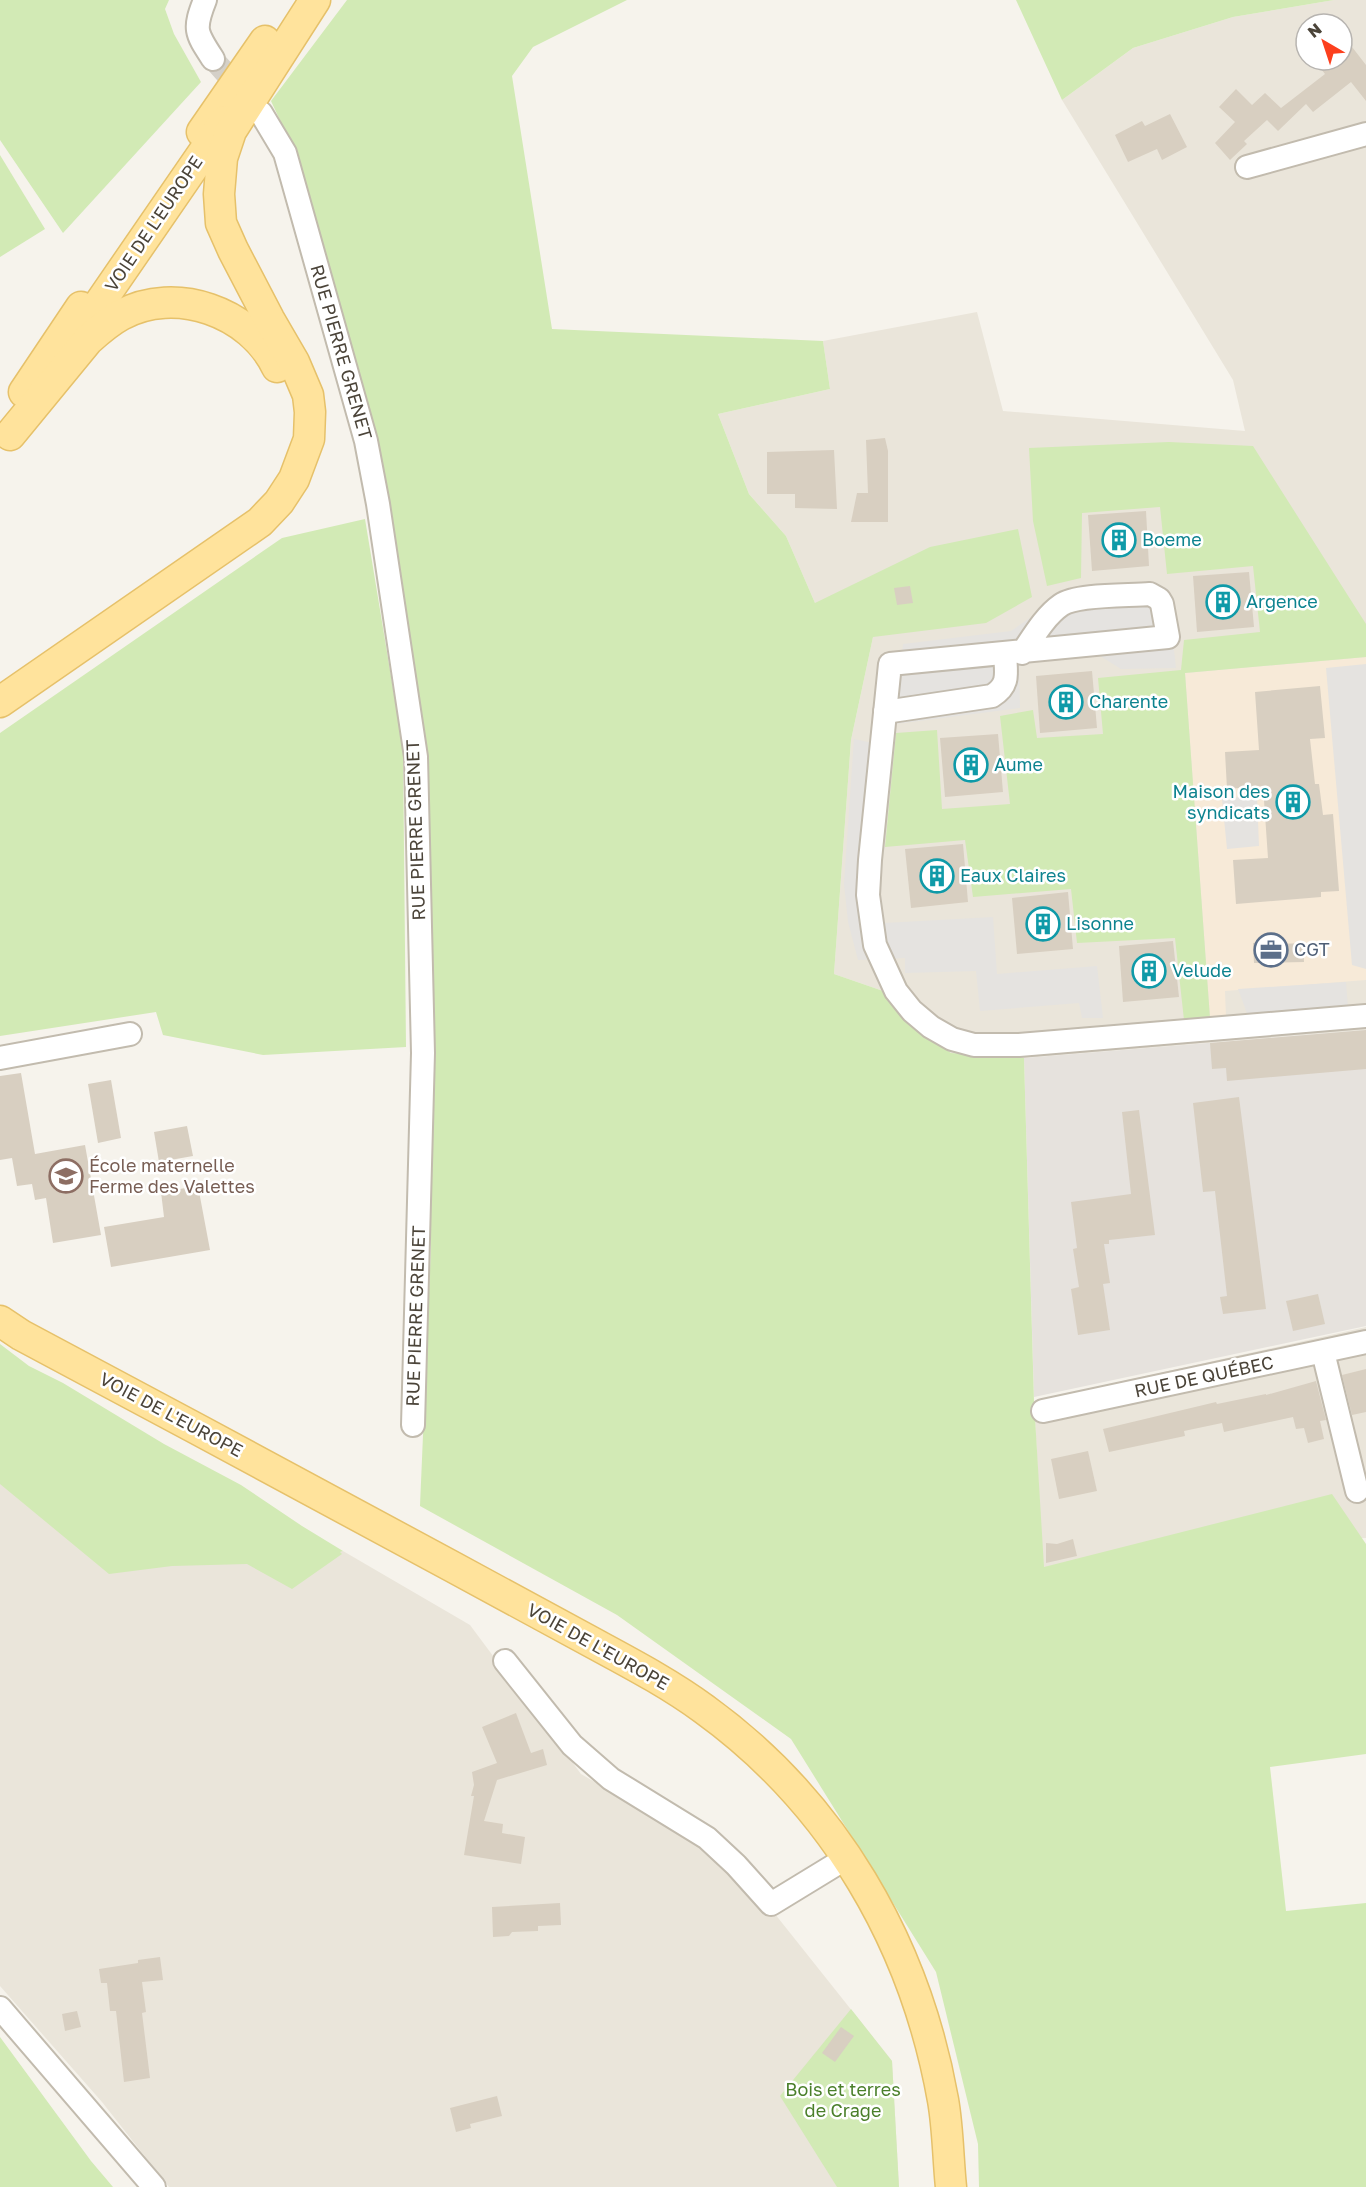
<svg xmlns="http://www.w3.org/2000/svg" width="1366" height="2187" font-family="'Golos Text',sans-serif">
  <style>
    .residential { fill: #eae5da; fill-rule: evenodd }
    .commercial { fill: #f7ead8 }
    .industrial { fill: #e6e2dd }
    .green { fill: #d2eab5 }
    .parking { fill: #e5e3e0 }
    .building { fill: #d8cfc1 }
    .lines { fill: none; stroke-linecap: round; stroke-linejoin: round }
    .minor-tunnel { stroke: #d4d0c8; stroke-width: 22; stroke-dasharray: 22 11; stroke-linecap: butt }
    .minor-casing { stroke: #c2bbae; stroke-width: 26 }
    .major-casing { stroke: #e6c16a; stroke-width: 33 }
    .minor { stroke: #fff; stroke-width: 22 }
    .major { stroke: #ffe39c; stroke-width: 30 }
    .labels { text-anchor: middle; stroke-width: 5; stroke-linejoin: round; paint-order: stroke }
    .street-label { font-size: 18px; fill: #4b4439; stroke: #fff }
    .culture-label { font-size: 18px; fill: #0d838f; stroke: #fff; text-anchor: start }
    .service-label { font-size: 18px; fill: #4e5e75; stroke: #fff; text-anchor: start }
    .education-label { font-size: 18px; fill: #785e54; stroke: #fff; text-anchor: start }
    .park-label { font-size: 18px; fill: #4a7f2a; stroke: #fff }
  </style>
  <rect width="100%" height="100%" fill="#f6f3ec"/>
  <g class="residential">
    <path d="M1334 0H1366V1030L1024 1058 951 1053 915 1026 886 992 834 974 851 740 873 637 815 603 786 536 749 494 718 414 830 389 823 341 977 312 1003 411 1245 431 1233 380 1062 100 1133 48 1233 17ZM1306 24H1342V60H1306Z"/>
    <path d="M1366 1327V1538L1138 1545 1043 1568 1034 1401Z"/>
    <path d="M0 1483 296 1564 343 1551 470 1625 581 1774 704 1845 771 1909 892 2061 899 2187H169L102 2102 0 1986Z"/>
  </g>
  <path class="commercial" d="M1366 657V980L1225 991 1226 1017 1210 1018 1185 673Z"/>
  <path class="industrial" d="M1366 1030V1326L1034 1397 1024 1058Z"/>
  <g class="green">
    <path d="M0 0H169L165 9 174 34 201 82 63 233 0 140Z"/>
    <path d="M347 0H627L533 47 512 76 552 329 823 341 830 389 718 414 749 494 786 536 815 603 930 547 1018 529 1032 597 986 623 873 637 851 740 834 974 886 992 915 1026 951 1053 1024 1058 1034 1401 1044 1567 1332 1494 1366 1544V1754L1270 1767 1286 1911 1366 1903V2187H979L978 2144 936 1972 791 1739 617 1615 420 1506 431 1247 427 760 387 495 300 163 271 101Z"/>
    <path d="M1016 0H1334L1233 17 1133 48 1062 100Z"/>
    <path d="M0 155 45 229 0 257Z"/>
    <path d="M1169 442 1253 446 1366 624V657L1185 673 1210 1018 1184 1020 1175 938 1077 943 1071 889 973 897 965 840 885 847 896 733 937 730 942 809 1010 804 1000 716 1033 710 1037 738 1103 734 1098 678 1181 670 1184 640 1260 632 1253 566 1167 574 1160 507 1082 513 1081 578 1047 586 1033 521 1029 448Z"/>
    <path d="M365 519 403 749 406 1047 263 1055 163 1035 156 1012 0 1036V733L282 538Z"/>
    <path d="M0 1344 29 1366 63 1383 164 1444 241 1485 302 1526 343 1551 340 1552 342 1554 292 1589 247 1564 172 1566 109 1574 0 1484Z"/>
    <path d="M851 2009 892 2061 899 2187H837L780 2096Z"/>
    <path d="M0 2037 91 2161 113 2187H0Z"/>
  </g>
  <g class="parking">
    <path d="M1167 588 1176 668 1121 669 1097 654 1019 663 1020 708 896 724 903 644 1011 631 1067 592Z"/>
    <path d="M1366 664V969L1352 965 1326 668Z"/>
    <path d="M854 739 873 743 866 924 993 917 997 974 1097 966 1103 1018H1082L1079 1003 980 1011 976 971 905 973V958L858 960 848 922 844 884Z"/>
    <path d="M1257 795 1259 846 1227 849 1222 799Z"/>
    <path d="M1346 982 1348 1007 1248 1016 1238 989Z"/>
  </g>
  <g class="building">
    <path d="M1342 34 1366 65V101L1351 82 1313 112 1306 104 1278 131 1267 120 1244 141 1247 144 1230 160 1215 143 1235 122 1219 107 1236 89 1252 105 1265 93 1281 108 1325 74 1314 60H1342Z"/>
    <path d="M1170 114 1187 147 1162 160 1157 149 1128 162 1115 135 1142 121 1145 126Z"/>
    <path d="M885 438 888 451V522H851L857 493H868L866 440Z"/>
    <path d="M834 450 837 509 795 508V494H767V452Z"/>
    <path d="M1146 511 1149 566 1092 571 1088 515Z"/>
    <path d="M1249 572 1254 627 1197 632 1193 576Z"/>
    <path d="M910 586 913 603 897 605 894 588Z"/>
    <path d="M1092 671 1097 728 1040 733 1036 676Z"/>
    <path d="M1320 686 1325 738 1310 739 1315 784H1319L1323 815 1333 814 1339 891 1321 892V897L1236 904 1233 860 1268 858 1263 786 1227 789 1225 752 1259 750 1255 692Z"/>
    <path d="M998 734 1003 792 945 797 940 738Z"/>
    <path d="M963 844 968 902 911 908 905 849Z"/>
    <path d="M1068 892 1073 949 1017 954 1012 898Z"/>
    <path d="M1280 934V944L1303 943 1304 962 1254 963 1253 943 1261 942V935Z"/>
    <path d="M1173 941 1179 997 1123 1002 1119 946Z"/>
    <path d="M1366 1030V1069L1227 1081 1226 1068 1212 1069 1210 1043Z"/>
    <path d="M21 1073 35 1154 85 1145 101 1235 53 1243 46 1198 35 1200 32 1184 17 1186 12 1158 0 1160V1076Z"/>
    <path d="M111 1080 121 1138 98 1143 88 1084Z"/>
    <path d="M1239 1097 1266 1309 1223 1314 1220 1297 1227 1296 1215 1191 1203 1192 1193 1103Z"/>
    <path d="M1139 1110 1155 1235 1109 1240V1244H1104L1110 1283 1103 1284 1110 1330 1078 1335 1071 1289 1079 1287 1073 1249 1077 1248 1071 1202 1131 1194 1122 1112Z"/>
    <path d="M187 1126 193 1156 159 1162 154 1132Z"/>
    <path d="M198 1186 210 1250 111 1267 104 1227 164 1217 161 1192Z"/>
    <path d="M1318 1294 1325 1324 1293 1331 1286 1301Z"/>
    <path d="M1366 1369V1412L1352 1415 1342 1375Z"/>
    <path d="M1316 1381 1326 1420 1320 1421 1324 1439 1308 1443 1304 1428 1296 1429 1293 1417 1224 1432 1222 1423 1184 1431 1185 1436 1109 1452 1103 1429 1216 1402 1217 1404 1266 1394V1395Z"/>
    <path d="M1088 1451 1097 1491 1059 1499 1051 1459Z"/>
    <path d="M1073 1539 1077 1556 1046 1563V1543L1057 1544Z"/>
    <path d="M516 1713 531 1753 543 1749 547 1765 497 1780 484 1821 503 1824 502 1833 525 1837 521 1864 464 1855 474 1796H471L474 1785 472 1772 497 1763 482 1727Z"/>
    <path d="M560 1903 561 1925 538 1926V1931L512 1932 509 1936 493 1937 492 1907Z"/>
    <path d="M160 1957 163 1980 142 1982 146 2012 142 2013 150 2078 124 2082 116 2011H110L107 1983H101L99 1969 138 1963V1960Z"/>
    <path d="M77 2011 81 2027 65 2031 62 2014Z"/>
    <path d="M841 2027 854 2036 835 2062 822 2053Z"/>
    <path d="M497 2096 502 2116 470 2124 471 2128 456 2132 450 2108Z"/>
  </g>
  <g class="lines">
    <path class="minor-tunnel" d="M213 59 246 96"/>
    <g class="minor-casing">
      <g id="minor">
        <path d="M205 0C193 30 196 33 213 59"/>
        <path d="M261 113 285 153 366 441 378 504 416 757 423 1053 413 1425"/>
        <path d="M1247 167 1366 134"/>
        <path d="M1022 653C1033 637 1045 616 1061 605 1077 594 1129 596 1150 594L1159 599 1162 604 1168 637 890 664 870 860 868 895 875 945 896 991 912 1011 931 1027 952 1039 974 1045H1019L1366 1016"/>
        <path d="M885 712 992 696C1010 685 1006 673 1005 654"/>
        <path d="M0 1058 130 1034"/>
        <path d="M1323 1352 1357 1491"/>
        <path d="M1043 1411 1366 1342"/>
        <path d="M505 1661 572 1745 611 1779 707 1838 736 1865 771 1904 848 1857"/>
        <path d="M0 2008 154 2187"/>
      </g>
    </g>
    <g class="major-casing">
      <g id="major">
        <path d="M202 132 265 41"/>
        <path d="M77 336 225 121"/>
        <path d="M24 392 81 307"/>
        <path d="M10 435 88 340C98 331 108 322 121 315 175 285 251 312 277 367"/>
        <path d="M0 702 260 522 279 502 294 479 309 439 310 412 308 395 294 362 269 319 233 250 221 223 219 194 222 158 231 131 315 0"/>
        <path d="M0 1321 21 1335C165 1412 310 1489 453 1567 500 1592 547 1618 595 1644 632 1664 670 1684 704 1709 834 1803 915 1943 943 2100 948 2128 948 2158 951 2187"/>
      </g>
    </g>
    <use href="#minor" class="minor"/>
    <use href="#major" class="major"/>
  </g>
  <defs>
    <g id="building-ring" transform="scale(1.725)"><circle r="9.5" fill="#fff" stroke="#0f9aa8" stroke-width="1.5"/><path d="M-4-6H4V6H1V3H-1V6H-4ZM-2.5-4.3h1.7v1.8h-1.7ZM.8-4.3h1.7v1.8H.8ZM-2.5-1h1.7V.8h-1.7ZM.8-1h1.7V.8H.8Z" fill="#0f9aa8"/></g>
    <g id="office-ring" transform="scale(1.725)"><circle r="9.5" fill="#fff" stroke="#5c6f8a" stroke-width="1.5"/><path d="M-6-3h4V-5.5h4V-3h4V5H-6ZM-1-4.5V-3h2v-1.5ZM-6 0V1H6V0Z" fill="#5c6f8a"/></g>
    <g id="school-ring" transform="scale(1.725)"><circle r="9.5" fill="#fff" stroke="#8d6e63" stroke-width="1.5"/><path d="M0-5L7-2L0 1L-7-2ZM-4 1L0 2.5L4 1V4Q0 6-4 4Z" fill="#8d6e63"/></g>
  </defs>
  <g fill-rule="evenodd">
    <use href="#building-ring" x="1119" y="540"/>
    <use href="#building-ring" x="1223" y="602"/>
    <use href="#building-ring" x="1066" y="702"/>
    <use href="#building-ring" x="971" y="765"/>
    <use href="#building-ring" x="1293" y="802"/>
    <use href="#building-ring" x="937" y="876"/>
    <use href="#building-ring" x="1043" y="924"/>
    <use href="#office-ring" x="1271" y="950"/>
    <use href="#building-ring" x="1149" y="971"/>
    <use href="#school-ring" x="66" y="1176"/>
  </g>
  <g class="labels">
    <g class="street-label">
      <text transform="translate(154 224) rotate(-56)" y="6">VOIE DE L'EUROPE</text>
      <text transform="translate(341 352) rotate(74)" y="6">RUE PIERRE GRENET</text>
      <text transform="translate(416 830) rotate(-92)" y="6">RUE PIERRE GRENET</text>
      <text transform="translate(416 1316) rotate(-88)" y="6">RUE PIERRE GRENET</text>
      <text transform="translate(1204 1377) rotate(-12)" y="6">RUE DE QUÉBEC</text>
      <text transform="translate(171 1415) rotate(28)" y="6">VOIE DE L'EUROPE</text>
      <text transform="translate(598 1647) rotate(29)" y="6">VOIE DE L'EUROPE</text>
    </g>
    <g class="culture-label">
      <text x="1142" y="546">Boeme</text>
      <text x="1246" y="608">Argence</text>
      <text x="1089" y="708">Charente</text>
      <text x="994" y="771">Aume</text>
      <text x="1270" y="798" text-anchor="end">Maison des<tspan x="1270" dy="21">syndicats</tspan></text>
      <text x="960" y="882">Eaux Claires</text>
      <text x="1066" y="930">Lisonne</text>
      <text x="1172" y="977">Velude</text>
    </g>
    <g class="service-label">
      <text x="1294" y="956">CGT</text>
    </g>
    <g class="education-label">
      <text x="89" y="1172">École maternelle<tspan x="89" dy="21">Ferme des Valettes</tspan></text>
    </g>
    <g class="park-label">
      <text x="843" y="2096">Bois et terres<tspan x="843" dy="21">de Crage</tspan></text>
    </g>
  </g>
  <g transform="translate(1324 42) rotate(321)"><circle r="28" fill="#ffffff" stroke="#b7b4b0" stroke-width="1.5"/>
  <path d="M0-4.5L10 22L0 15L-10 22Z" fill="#fc3f1d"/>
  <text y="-9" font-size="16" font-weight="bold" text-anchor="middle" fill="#4b4439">N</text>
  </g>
</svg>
